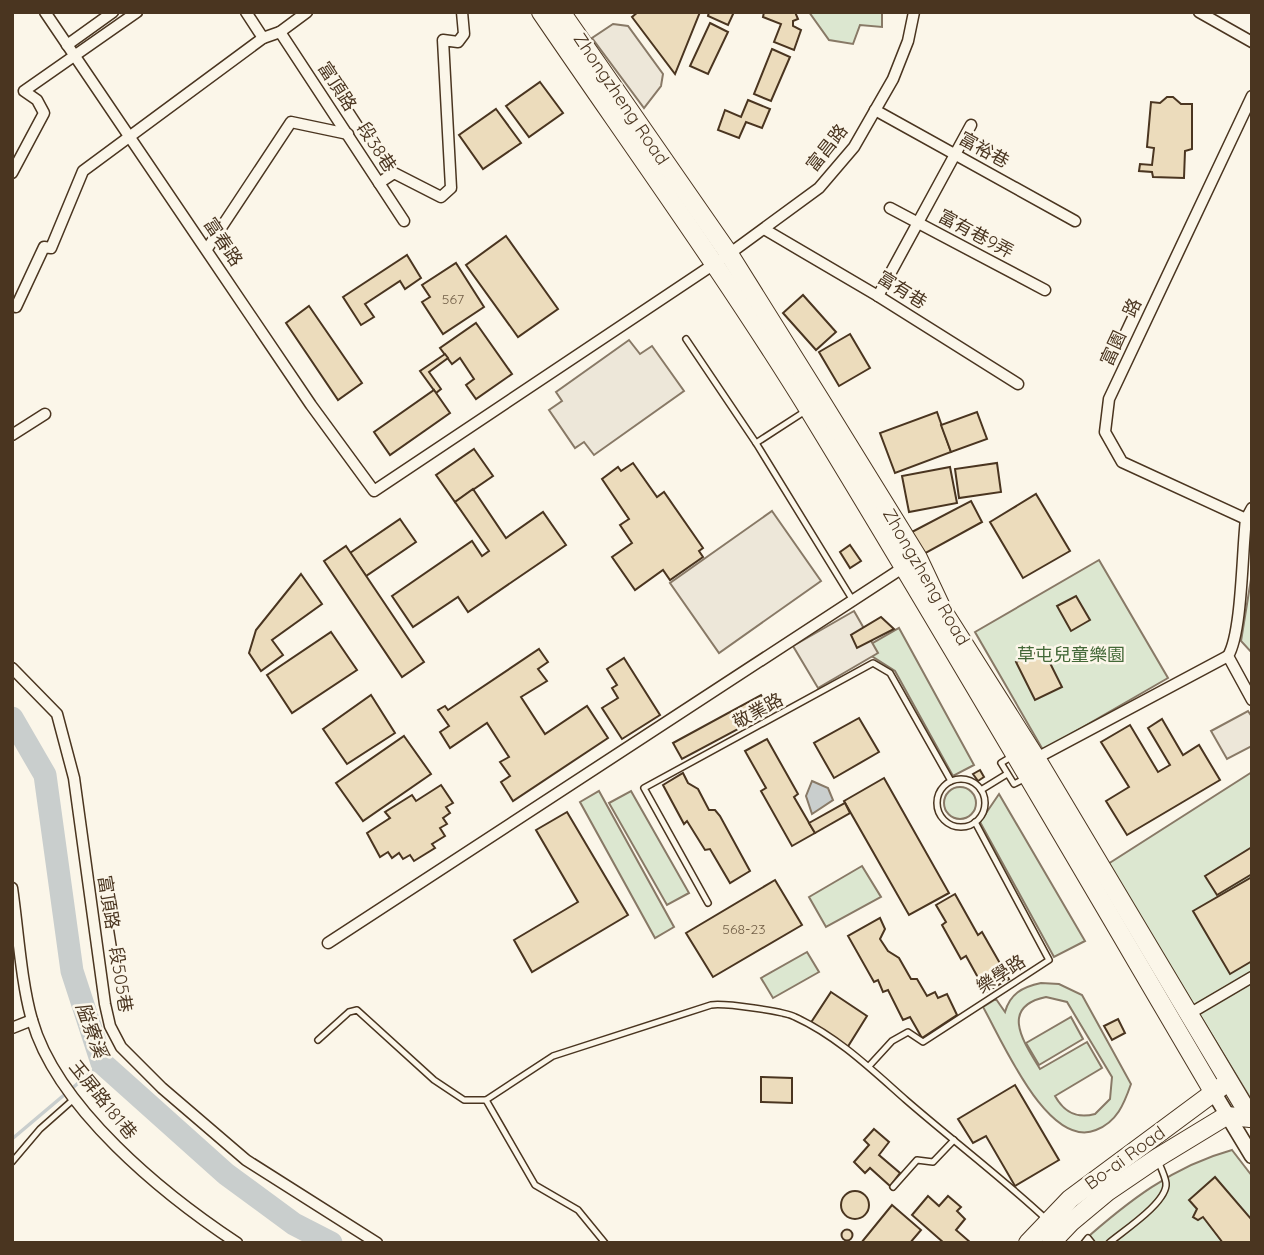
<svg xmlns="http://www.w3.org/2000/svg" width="1264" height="1255" font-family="Quicksand,'Noto Sans TC',sans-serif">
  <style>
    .green { fill: #dce7d0; stroke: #887966; stroke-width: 2; fill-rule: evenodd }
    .parking { fill: #ede7d9; stroke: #887966; stroke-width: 2 }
    .water { fill: #c9cecd; stroke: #887966; stroke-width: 2 }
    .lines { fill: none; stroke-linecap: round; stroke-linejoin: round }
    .stream { stroke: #c9cecd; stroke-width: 3.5 }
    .river { stroke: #c9cecd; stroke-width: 23 }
    .building { fill: #ecdcbc; stroke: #4a3520; stroke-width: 2 }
    .service-casing { stroke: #4a3520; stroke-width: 8 }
    .minor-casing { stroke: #4a3520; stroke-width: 13 }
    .tertiary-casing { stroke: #4a3520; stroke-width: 17 }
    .primary-casing { stroke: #4a3520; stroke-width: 20 }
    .service { stroke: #fbf6e9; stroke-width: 5 }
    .minor { stroke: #fbf6e9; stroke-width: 10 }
    .tertiary { stroke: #fbf6e9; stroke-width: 14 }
    .primary { stroke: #fbf6e9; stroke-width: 18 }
    .labels { text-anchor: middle; stroke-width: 5; stroke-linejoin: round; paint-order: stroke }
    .number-label { font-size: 14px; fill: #725f47 }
    .street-label { font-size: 18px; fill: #4a3520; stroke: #fbf6e9 }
    .park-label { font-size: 18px; fill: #436837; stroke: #fbf6e9 }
    .water-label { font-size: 19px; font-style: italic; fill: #4a3520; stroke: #fbf6e9 }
  </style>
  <rect width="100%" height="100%" fill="#fbf6e9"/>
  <g class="green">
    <path d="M809 12H882V27L860 25 853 44 829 40Z"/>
    <path d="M1099 560 1168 678 1043 750 975 632Z"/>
    <path d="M1252 573V653L1241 641Z"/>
    <path d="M899 628 974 765 953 776 895 671 870 655 866 647Z"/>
    <path d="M1252 772V1101L1108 864Z"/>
    <circle cx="960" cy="803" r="16"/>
    <path d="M599 791 674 927 655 938 580 802Z"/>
    <path d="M631 791 689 893 667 905 609 803Z"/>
    <path d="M999 794 1085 941 1054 957 980 822Z"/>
    <path d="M862 866 881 897 826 927 809 897Z"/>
    <path d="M807 952 819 972 773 998 761 978Z"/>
    <path d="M1041 983 1059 984 1082 995 1131 1084C1124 1104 1117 1122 1096 1130 1048 1150 1002 1040 983 1007L996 999 1005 1012C1010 994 1022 987 1041 983ZM1046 997 1067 1002 1112 1077 1110 1099 1095 1114C1076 1119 1064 1112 1055 1096L1102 1068 1087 1042 1040 1069C1025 1044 998 1007 1046 997Z"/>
    <path d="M1071 1017 1083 1039 1039 1065 1026 1043Z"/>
    <path d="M1232 1150 1252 1176V1243H1081C1127 1202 1173 1166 1232 1150Z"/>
  </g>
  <g class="parking">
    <path d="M613 24 628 26 663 74 661 86 644 108 592 38Z"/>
    <path d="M629 340 640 354 652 346 684 391 594 455 584 442 575 448 549 410 562 401 556 392Z"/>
    <path d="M772 511 821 581 719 653 670 583Z"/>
    <path d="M854 611 878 653 818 688 793 646Z"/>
    <path d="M1248 711 1252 717V746L1227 759 1211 731Z"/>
  </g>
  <path class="water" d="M812 781 828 788 833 800 812 814 806 796Z"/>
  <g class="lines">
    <path class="stream" d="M12 1139 102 1063"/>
    <path class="river" d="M12 718 45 775 72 971 102 1063 226 1174 294 1224 331 1243"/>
  </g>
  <g class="building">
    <path d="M638 12H700L675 74 632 17Z"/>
    <path d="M709 12H734L728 25 708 16Z"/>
    <path d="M764 12H795L798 19 793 21V26L801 30 794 50 774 42 781 24 763 17Z"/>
    <path d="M710 23 728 32 708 74 690 66Z"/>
    <path d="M772 49 790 57 771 101 754 94Z"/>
    <path d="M540 82 563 113 529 137 506 106Z"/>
    <path d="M1167 97H1173L1181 104H1192V149L1185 151 1184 178 1153 177 1152 172 1139 171 1140 164 1152 165 1154 148 1147 147 1151 102 1160 103Z"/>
    <path d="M748 100 770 109 762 128 746 122 739 138 718 130 725 110 741 117Z"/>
    <path d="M496 109 521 143 483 169 459 135Z"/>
    <path d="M506 236 558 309 518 337 466 265Z"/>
    <path d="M407 255 421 278 405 289 400 281 365 304 374 317 361 325 343 297Z"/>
    <path d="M456 263 484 307 443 334 422 302 430 297 422 285Z"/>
    <path d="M803 295 836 332 816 350 783 313Z"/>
    <path d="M309 306 362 383 338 400 286 323Z"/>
    <path d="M476 323 512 374 476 399 466 385 474 379 460 358 452 364 440 348Z"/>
    <path d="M850 334 870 368 839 386 819 352Z"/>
    <path d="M445 354 448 358 429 372 441 389 436 393 420 371Z"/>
    <path d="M434 390 450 413 390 455 374 432Z"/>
    <path d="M937 412 951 452 895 473 880 433Z"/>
    <path d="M977 412 987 439 951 452 941 425Z"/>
    <path d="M474 449 493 476 455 502 436 475Z"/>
    <path d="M633 463 657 497 664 492 703 548 699 551 703 557 670 580 663 570 635 590 612 557 632 543 620 525 629 519 602 479 618 467 621 471Z"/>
    <path d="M997 463 1001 492 959 498 955 469Z"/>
    <path d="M950 467 957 503 909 512 902 476Z"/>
    <path d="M473 489 506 538 543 512 566 545 468 612 458 597 413 627 392 596 472 541 482 556 489 551 455 502Z"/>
    <path d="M1036 494 1070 551 1023 578 990 522Z"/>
    <path d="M971 501 982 522 922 555 910 533Z"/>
    <path d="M400 519 416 542 366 576 350 553Z"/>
    <path d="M850 545 861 561 850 568 840 552Z"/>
    <path d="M346 546 424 662 402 677 324 561Z"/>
    <path d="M301 574 322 604 272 640 283 655 261 671 249 653 256 630Z"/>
    <path d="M1076 596 1090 620 1071 631 1057 606Z"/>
    <path d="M881 617 894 629 857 648 851 635Z"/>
    <path d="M331 632 357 670 292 713 267 675Z"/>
    <path d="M539 649 548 662 538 669 547 681 521 697 545 734 587 706 608 738 513 801 501 782 510 776 500 762 509 757 487 723 450 748 440 732 449 726 438 710 445 706 448 710Z"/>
    <path d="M1043 649 1062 687 1035 700 1016 662Z"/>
    <path d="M624 658 660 715 622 739 602 708 618 698 612 688 617 685 607 669Z"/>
    <path d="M371 695 395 733 347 764 323 729Z"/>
    <path d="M761 695 770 712 682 759 673 743Z"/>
    <path d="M859 718 879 752 834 778 814 743Z"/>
    <path d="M1162 719 1183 755 1199 745 1220 780 1127 835 1106 801 1129 787 1101 742 1130 725 1158 772 1170 765 1148 728Z"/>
    <path d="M404 736 431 774 363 821 336 783Z"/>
    <path d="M767 739 798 794 794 797 815 833 792 846 761 791 766 788 745 751Z"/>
    <path d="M980 770 984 777 978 781 973 774Z"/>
    <path d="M683 773 688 783 698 789 709 810H715L720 816 750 871 730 883 710 849 705 850 687 821 684 824 663 785Z"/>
    <path d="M884 778 949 893 909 915 844 801Z"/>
    <path d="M441 785 453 803 446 807 450 813 443 818 447 824 440 828 445 836 432 844 435 848 414 861 410 855 403 859 399 853 392 858 388 852 380 857 367 833 390 818 385 812 412 795 416 801Z"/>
    <path d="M845 803 850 813 815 833 809 823Z"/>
    <path d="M567 812 628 915 532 972 514 940 578 902 536 830Z"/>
    <path d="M1252 847V874L1217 895 1205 876Z"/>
    <path d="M1252 877V961L1230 974 1193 911Z"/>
    <path d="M775 880 802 925 713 977 686 933Z"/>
    <path d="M955 894 978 935 982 932 1009 979 986 992 966 956 961 959 942 925 946 922 936 905Z"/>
    <path d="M880 918 885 929 880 939 888 951 899 958 911 979H917L927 996 935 992 938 998 947 994 957 1015 922 1038 910 1017 903 1020 888 990 883 992 878 980 874 982 848 936Z"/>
    <path d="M831 992 867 1016 847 1048 810 1024Z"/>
    <path d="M1118 1019 1125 1033 1112 1040 1104 1026Z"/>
    <path d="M761 1077 792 1078V1103L761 1102Z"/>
    <path d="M1015 1085 1059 1160 1015 1186 986 1136 973 1143 958 1119Z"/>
    <path d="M874 1129 889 1142 879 1155 900 1173 890 1186 870 1168 865 1173 854 1162 869 1145 864 1140Z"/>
    <path d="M1215 1177 1252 1220V1243H1223L1203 1217 1198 1220 1193 1217 1197 1209 1189 1200Z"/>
    <circle cx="855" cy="1205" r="14"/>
    <path d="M928 1196 939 1206 948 1196 961 1207 957 1211 965 1219 956 1230 971 1243H944L912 1215Z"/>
    <path d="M892 1205 921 1230 910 1243H861Z"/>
    <circle cx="847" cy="1235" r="5.5"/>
  </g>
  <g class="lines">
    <g class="service-casing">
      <g id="service">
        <path d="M686 339 756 443 852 599"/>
        <path d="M756 443 807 410"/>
        <path d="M1011 757 1001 763 1014 784 1026 778"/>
        <circle cx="961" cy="803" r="24"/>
        <path d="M981 790 1007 774"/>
        <path d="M708 903 644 788 873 663 890 673 951 781"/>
        <path d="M318 1040 349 1012 357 1010 434 1080 464 1100H486L553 1056 711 1005C724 1003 784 1011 795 1017 837 1036 872 1070 906 1100 952 1140 1001 1177 1045 1218"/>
        <path d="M870 1065 892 1041 908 1032 923 1042 1049 960 975 822"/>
        <path d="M486 1100 535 1185 578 1210 605 1243"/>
        <path d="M12 1162 40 1129 75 1098"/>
        <path d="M893 1187 917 1160 933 1162 954 1140"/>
        <path d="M1084 1243 1088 1238 1092 1243"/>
        <path d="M1109 1243C1123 1231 1168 1202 1166 1183 1165 1176 1161 1168 1158 1161"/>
      </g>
    </g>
    <g class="minor-casing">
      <g id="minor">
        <path d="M45 12 311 405 374 491 729 254 819 188 854 147 893 79 908 41 914 12"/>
        <path d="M246 12 263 38"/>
        <path d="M1199 12 1252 42"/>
        <path d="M280 32 404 221"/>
        <path d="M67 45 113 12"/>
        <path d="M875 110 1075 221"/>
        <path d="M12 173 44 113 37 100 24 91 137 12"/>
        <path d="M379 183 394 173 441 197 451 188 443 40 458 42 464 34 462 12"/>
        <path d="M890 208 1045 290"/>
        <path d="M764 229 878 296 1018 384"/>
        <path d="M207 249 291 122 348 134"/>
        <path d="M878 296 971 125"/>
        <path d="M16 307 44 247 51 248 83 171 263 38 280 32 307 12"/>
        <path d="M12 435 45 414"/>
        <path d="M1252 508 1246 519C1242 552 1242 633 1228 656L1252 700"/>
        <path d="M1246 519 1122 462 1105 432 1109 399 1252 96"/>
        <path d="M12 668 57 714 74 778 105 1004 110 1026 121 1047 162 1088 246 1160 377 1243"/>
        <path d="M1033 760 1228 656"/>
        <path d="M12 888C18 929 21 982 32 1020 57 1108 163 1194 237 1243"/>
        <path d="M328 943 907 565"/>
        <path d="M1189 1014 1252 977"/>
        <path d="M12 1028 32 1020"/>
      </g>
    </g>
    <g class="tertiary-casing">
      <path id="tertiary" d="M1214 1093 1252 1156"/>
    </g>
    <g class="primary-casing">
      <g id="primary">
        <path d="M541 12C631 144 725 274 809 410 947 636 1080 865 1214 1093"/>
        <path d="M561 12 729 254 821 401 918 558 943 611 1036 758 1251 1118"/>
        <path d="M1028 1243 1070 1199 1221 1087"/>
        <path d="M1051 1243 1071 1222 1107 1192 1157 1158 1226 1116 1251 1118"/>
      </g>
    </g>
    <use href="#service" class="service"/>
    <use href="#minor" class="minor"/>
    <use href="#tertiary" class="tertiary"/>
    <use href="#primary" class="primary"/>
  </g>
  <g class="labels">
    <g class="number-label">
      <text x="453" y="304">567</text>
      <text x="744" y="934">568-23</text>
    </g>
    <g class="street-label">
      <text transform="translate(621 99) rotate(56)" y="6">Zhongzheng Road</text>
      <text transform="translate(357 117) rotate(57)" y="6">富頂路一段38巷</text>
      <text transform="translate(827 148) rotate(-52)" y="6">富昌路</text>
      <text transform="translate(984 150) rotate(29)" y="6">富裕巷</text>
      <text transform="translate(976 234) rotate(28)" y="6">富有巷9弄</text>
      <text transform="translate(223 242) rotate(56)" y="6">富春路</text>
      <text transform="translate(902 290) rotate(32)" y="6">富有巷</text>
      <text transform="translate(1121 332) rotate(-65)" y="6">富園一路</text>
      <text transform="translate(926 577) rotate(60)" y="6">Zhongzheng Road</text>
      <text transform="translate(758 711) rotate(-29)" y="6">敬業路</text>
      <text transform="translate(115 944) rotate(81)" y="6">富頂路一段505巷</text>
      <text transform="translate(1001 974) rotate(-33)" y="6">樂學路</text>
      <text transform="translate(103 1100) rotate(51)" y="6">玉屏路181巷</text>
      <text transform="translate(1125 1158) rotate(-36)" y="6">Bo-ai Road</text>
    </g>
    <g class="park-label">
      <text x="1071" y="661">草屯兒童樂園</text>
    </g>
    <g class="water-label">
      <text transform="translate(92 1030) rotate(70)" y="7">隘寮溪</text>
    </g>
  </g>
  <rect width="1264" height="1255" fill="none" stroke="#4a3520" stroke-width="28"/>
</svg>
